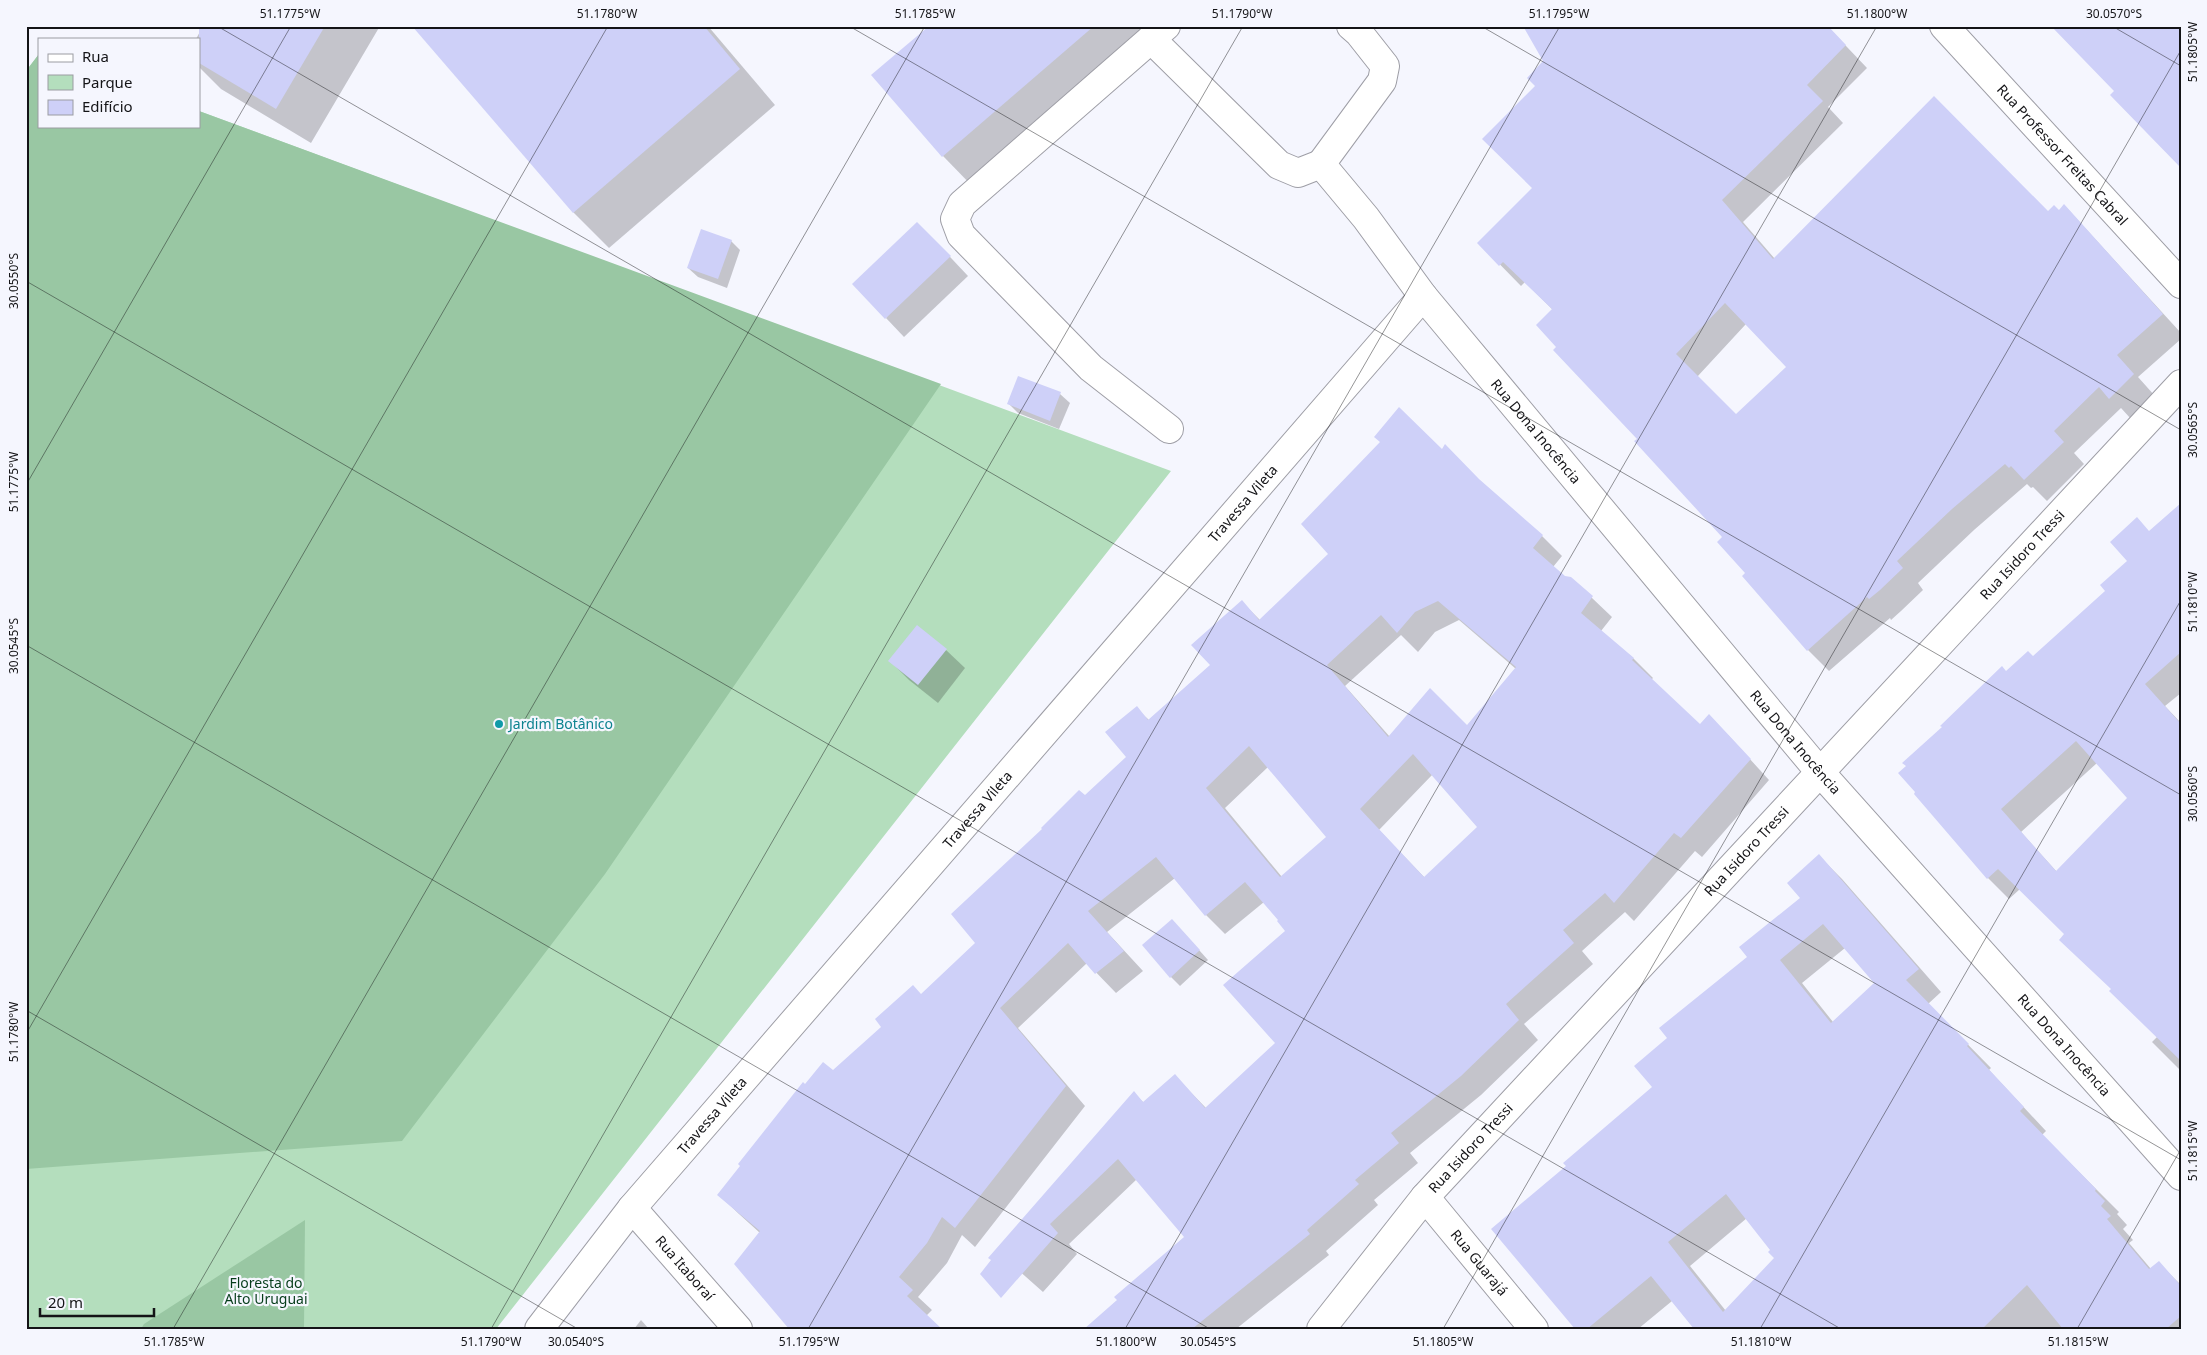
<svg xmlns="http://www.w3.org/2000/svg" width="2207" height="1355" font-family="'Noto Sans',sans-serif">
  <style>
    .green { fill: #b4debd }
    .forest { fill: #99c7a3 }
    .shadow { fill: #0003; fill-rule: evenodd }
    .building { fill: #ced0f8; fill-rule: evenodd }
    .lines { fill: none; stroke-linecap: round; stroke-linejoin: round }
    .minor-casing { stroke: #9e9ea6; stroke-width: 30 }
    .minor { stroke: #fff; stroke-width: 28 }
    .ticks { fill: none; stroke: #141417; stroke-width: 1; stroke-opacity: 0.45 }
    .culture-dot { fill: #0f9aa8; stroke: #f5f6fe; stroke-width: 2 }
    .labels { text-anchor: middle; stroke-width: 4.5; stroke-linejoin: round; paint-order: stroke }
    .street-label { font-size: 14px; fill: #141417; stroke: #f5f6fe }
    .culture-label { font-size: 14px; fill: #0d838f; stroke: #f5f6fe; text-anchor: start }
    .park-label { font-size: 14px; fill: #063d1b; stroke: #f5f6fe }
    .neatline { fill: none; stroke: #141417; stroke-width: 2 }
    .ticks-label { font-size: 12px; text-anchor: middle; fill: #141417 }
  </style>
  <rect width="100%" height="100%" fill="#f5f6fe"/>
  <path class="green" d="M39 54V126H199V111L1171 471 496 1329H26V71Z"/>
  <g class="forest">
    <path d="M39 54V126H199V111L941 384 605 874 402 1141 26 1169V71Z"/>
    <path d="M305 1220 304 1329H141L144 1324Z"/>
  </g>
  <g class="shadow">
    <path d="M203 26H380L311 143 221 89 199 67V39H196Z"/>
    <path d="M431 26H708L775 105 609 248 573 212Z"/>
    <path d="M931 26H1169L977 191 943 156 873 75Z"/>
    <path d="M1827 26 1867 68 1828 107 1843 123 1743 222 1775 259 2059 212 2065 206 2181 333V339L2138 377 2155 396 2131 419 2121 408 2074 453 2084 464 2047 501 2033 487 2031 488 2027 484 1974 530 1918 583 1923 590 1901 611 1891 620 1890 618 1829 671 1808 650 1747 573 1724 538 1558 347 1553 310 1525 282 1521 286 1479 243ZM1746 324 1788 367 1736 416 1697 377Z"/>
    <path d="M731 241 740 250 727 288 698 277 688 268Z"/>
    <path d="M936 242 968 276 904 337 886 318Z"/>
    <path d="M1019 378 1060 394 1070 403 1059 429 1018 413 1009 404Z"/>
    <path d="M1442 451 1542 536 1562 556 1553 567 1565 578H1571L1612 617 1601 631 1633 658 1653 678 1651 680 1700 726 1728 735 1769 780 1702 857 1695 851 1634 921 1625 912 1582 951 1593 964 1524 1024 1538 1040 1481 1095 1410 1153 1418 1163 1374 1200 1378 1205 1326 1251 1329 1255 1236 1329H1086L1186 1238 1137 1179 1069 1244 1077 1254 1043 1292 1017 1269 1134 1093 1144 1103 1175 1076 1206 1108 1277 1044 1287 931 1280 920 1264 902 1225 934 1206 915 1175 878 1107 932 1143 971 1116 993 1087 963 1018 1028 1085 1106 975 1247 962 1235 947 1263 918 1297 932 1310 926 1316 760 1233 739 1214 719 1195 806 1085 833 1071 922 996 977 943 1085 796 1128 757 1136 708 1149 720 1211 665 1242 602 1261 621ZM1459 620 1516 669 1467 727 1390 737 1345 686 1401 635 1418 652 1435 632ZM1268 767 1328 837 1282 877 1225 808ZM1433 774 1479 827 1425 878 1379 830Z"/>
    <path d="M2181 505V693L2165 706 2181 723V1071L2152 1042 2157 1037 2112 989 2066 935 2020 889 2009 899 1988 878 2006 672 2033 658 2107 592 2150 532ZM2097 763 2129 798 2057 872 2021 832Z"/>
    <path d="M946 650 965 668 938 703 909 680 890 661Z"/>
    <path d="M1819 856 1842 879 1941 992 1928 1004 1991 1068 1989 1070 2046 1131 2042 1135 2119 1212 2117 1214 2127 1225 2123 1229 2133 1240 2129 1243 2151 1269 2159 1263 2181 1285V1329H1695L1672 1301 1638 1329H1577L1567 1166 1654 1087 1669 1038 1749 957 1802 898ZM1845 948 1876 983 1833 1022 1802 983ZM1747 1218 1771 1250 1775 1258 1726 1311 1690 1266Z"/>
    <path d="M1181 930 1208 960 1180 986 1171 977Z"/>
    <path d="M641 1320 649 1329H634Z"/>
  </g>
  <g class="building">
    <path d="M199 26H325L276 109 199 63Z"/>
    <path d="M412 26H704L740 69 573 213Z"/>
    <path d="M929 26H1094L942 157 871 75Z"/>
    <path d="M1523 26H1828L1846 45 1807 85 1823 101 1722 200 1773 259 1934 96 2048 211 2054 205 2059 210 2064 204 2163 314 2117 355 2134 374 2109 399 2099 387 2054 431 2064 442 2024 480 2011 466 2009 468 2005 464 1952 509 1897 561 1903 568 1880 590 1869 599 1867 597 1807 651 1742 576 1745 573 1717 542 1722 537 1634 441 1637 439 1553 350 1556 347 1536 325 1552 309 1503 262 1499 266 1477 243 1532 188 1482 139 1535 86 1527 78 1543 61ZM1725 303 1786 367 1736 414 1676 354Z"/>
    <path d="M2051 26H2181V168L2110 95 2114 91Z"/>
    <path d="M917 222 951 256 885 319 852 284Z"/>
    <path d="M701 229 732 240 718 279 687 268Z"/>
    <path d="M1018 376 1061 392 1050 421 1007 404Z"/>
    <path d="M1399 407 1442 449 1445 444 1479 479 1543 535 1533 548 1565 576 1571 577 1593 596 1581 613 1634 658 1632 660 1700 724 1709 714 1751 759 1681 838 1674 833 1614 903 1605 893 1563 930 1574 943 1506 1004 1519 1020 1461 1076 1391 1133 1399 1143 1355 1180 1359 1184 1307 1230 1310 1234 1192 1329H1084L1117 1300 1114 1297 1184 1237 1118 1159 1050 1224 1058 1233 1001 1298 980 1274 991 1260 988 1258 1134 1091 1143 1102 1175 1074 1205 1108 1275 1043 1223 985 1285 931 1277 921 1278 920 1245 882 1205 916 1156 857 1088 911 1124 951 1095 974 1068 943 1000 1008 1066 1086 955 1228 942 1217 927 1243 899 1277 913 1290 907 1296 942 1329H789L734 1264 760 1231 717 1195 740 1166 738 1164 803 1082 805 1084 823 1062 833 1070 881 1027 875 1019 913 985 921 994 975 943 951 914 1042 829 1041 828 1079 790 1085 795 1126 757 1105 732 1137 706 1148 720 1210 665 1191 645 1242 600 1259 620 1328 554 1301 524 1380 442 1374 437ZM1438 601 1516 667 1467 725 1430 688 1388 737 1327 665 1381 615 1397 633 1415 612ZM1249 746 1326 837 1280 877 1206 788ZM1413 754 1477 827 1424 877 1360 809Z"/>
    <path d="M2181 503V652L2145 684 2181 724V1061L2109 991 2111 989 2059 940 2064 934 1998 869 1987 879 1914 794 1915 792 1898 773 1906 766 1902 763 1942 727 1940 726 2002 666 2006 671 2028 651 2033 656 2105 591 2100 585 2127 561 2110 542 2137 517 2149 531ZM2076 741 2127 798 2056 871 2001 809Z"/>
    <path d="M917 625 947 649 918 685 888 661Z"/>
    <path d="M1819 854 1919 969 1906 980 1969 1044 1967 1046 2024 1107 2020 1111 2096 1189 2095 1191 2105 1201 2101 1206 2111 1216 2107 1219 2149 1269 2159 1261 2181 1286V1316L2166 1329H2063L2027 1285 1982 1329H1694L1651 1276 1587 1329H1575L1491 1229 1566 1166 1563 1163 1652 1087 1634 1066 1667 1038 1659 1028 1747 957 1739 947 1800 898 1787 883ZM1823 924 1874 983 1831 1023 1780 960ZM1726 1194 1770 1250 1768 1252 1774 1258 1723 1312 1668 1242Z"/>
    <path d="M1172 919 1200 950 1170 978 1142 945Z"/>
  </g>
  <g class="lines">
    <g class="minor-casing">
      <g id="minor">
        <path d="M1166 26 962 204 955 219 961 235 1091 368 1169 429"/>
        <path id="s1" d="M1351 26 1359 33 1385 66 1382 81 1321 164 1366 218 1423 296 1819 771 2181 1176"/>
        <path id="s2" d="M1944 26 2181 284"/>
        <path d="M1151 39 1279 165 1298 173 1321 164"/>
        <path id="s3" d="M1425 1197 1534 1329"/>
        <path id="s4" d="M632 1208 738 1329"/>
        <path id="s5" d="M539 1329 632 1208 1423 296"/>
        <path id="s6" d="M1321 1329 1425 1197 2181 384"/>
      </g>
    </g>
    <use href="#minor" class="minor"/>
  </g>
  <path class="ticks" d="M217 26 2181 1160M849 26 2181 795M1481 26 2181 430M2112 26 2181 66M26 281 1841 1329M26 485 291 26M26 645 1210 1329M26 1010 578 1329M26 1034 608 26M173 1329 925 26M491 1329 1243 26M808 1329 1560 26M1125 1329 1877 26M1443 1329 2181 50M1760 1329 2181 600M2077 1329 2181 1149"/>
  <circle class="culture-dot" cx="499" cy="724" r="5"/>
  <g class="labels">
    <g class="street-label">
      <text dy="5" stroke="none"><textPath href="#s2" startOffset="175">Rua Professor Freitas Cabral</textPath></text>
      <text dy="5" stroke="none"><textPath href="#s1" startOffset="514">Rua Dona Inocência</textPath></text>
      <text dy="5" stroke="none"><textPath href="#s5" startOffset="1085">Travessa Vileta</textPath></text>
      <text dy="5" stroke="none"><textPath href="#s6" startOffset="1045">Rua Isidoro Tressi</textPath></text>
      <text dy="5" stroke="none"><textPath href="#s1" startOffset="919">Rua Dona Inocência</textPath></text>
      <text dy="5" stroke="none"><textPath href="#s5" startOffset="680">Travessa Vileta</textPath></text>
      <text dy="5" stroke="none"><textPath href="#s6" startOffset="640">Rua Isidoro Tressi</textPath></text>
      <text dy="5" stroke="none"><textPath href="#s1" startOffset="1324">Rua Dona Inocência</textPath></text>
      <text dy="5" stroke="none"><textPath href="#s5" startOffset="275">Travessa Vileta</textPath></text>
      <text dy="5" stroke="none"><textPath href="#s6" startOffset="235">Rua Isidoro Tressi</textPath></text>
      <text dy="5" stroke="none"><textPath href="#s3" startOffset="85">Rua Guarajá</textPath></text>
      <text dy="5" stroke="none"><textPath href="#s4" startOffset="80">Rua Itaboraí</textPath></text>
    </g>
    <g class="culture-label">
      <text x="509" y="729">Jardim Botânico</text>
    </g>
    <g class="park-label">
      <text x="266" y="1288">Floresta do<tspan x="266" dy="16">Alto Uruguai</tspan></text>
    </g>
  </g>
  <rect width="2207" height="1355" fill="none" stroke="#f5f6fe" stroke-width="55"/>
  <rect x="38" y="38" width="162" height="90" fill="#f5f6fe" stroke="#9b9ca2"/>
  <rect x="48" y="54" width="25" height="8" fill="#ffffff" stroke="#9b9ca2"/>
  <text x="82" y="62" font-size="15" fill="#141417">Rua</text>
  <rect x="48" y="75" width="25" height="15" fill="#b4debd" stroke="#9b9ca2"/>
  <text x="82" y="88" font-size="15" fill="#141417">Parque</text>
  <rect x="48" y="100" width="25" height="15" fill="#ced0f8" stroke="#9b9ca2"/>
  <text x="82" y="112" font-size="15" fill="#141417">Edifício</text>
  <path d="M40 1308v8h114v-8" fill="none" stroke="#141417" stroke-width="2.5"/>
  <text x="48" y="1308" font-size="15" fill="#141417" stroke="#f5f6fe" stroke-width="4" paint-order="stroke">20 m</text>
  <rect x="28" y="28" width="2152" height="1300" class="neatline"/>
  <g class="ticks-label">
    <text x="290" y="18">51.1775°W</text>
    <text x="607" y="18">51.1780°W</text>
    <text x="925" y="18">51.1785°W</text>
    <text x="1242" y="18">51.1790°W</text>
    <text x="1559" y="18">51.1795°W</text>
    <text x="1877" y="18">51.1800°W</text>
    <text x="2114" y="18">30.0570°S</text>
    <text transform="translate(2193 52) rotate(-90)" y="4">51.1805°W</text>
    <text transform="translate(14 281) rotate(-90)" y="4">30.0550°S</text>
    <text transform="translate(2193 430) rotate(-90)" y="4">30.0565°S</text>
    <text transform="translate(14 482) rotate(-90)" y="4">51.1775°W</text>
    <text transform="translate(2193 602) rotate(-90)" y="4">51.1810°W</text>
    <text transform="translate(14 646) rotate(-90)" y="4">30.0545°S</text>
    <text transform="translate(2193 794) rotate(-90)" y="4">30.0560°S</text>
    <text transform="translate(14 1032) rotate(-90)" y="4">51.1780°W</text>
    <text transform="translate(2193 1151) rotate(-90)" y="4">51.1815°W</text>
    <text x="174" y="1346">51.1785°W</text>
    <text x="491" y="1346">51.1790°W</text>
    <text x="576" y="1346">30.0540°S</text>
    <text x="809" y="1346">51.1795°W</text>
    <text x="1126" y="1346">51.1800°W</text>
    <text x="1208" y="1346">30.0545°S</text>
    <text x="1443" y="1346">51.1805°W</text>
    <text x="1761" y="1346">51.1810°W</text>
    <text x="2078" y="1346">51.1815°W</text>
  </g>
</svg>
